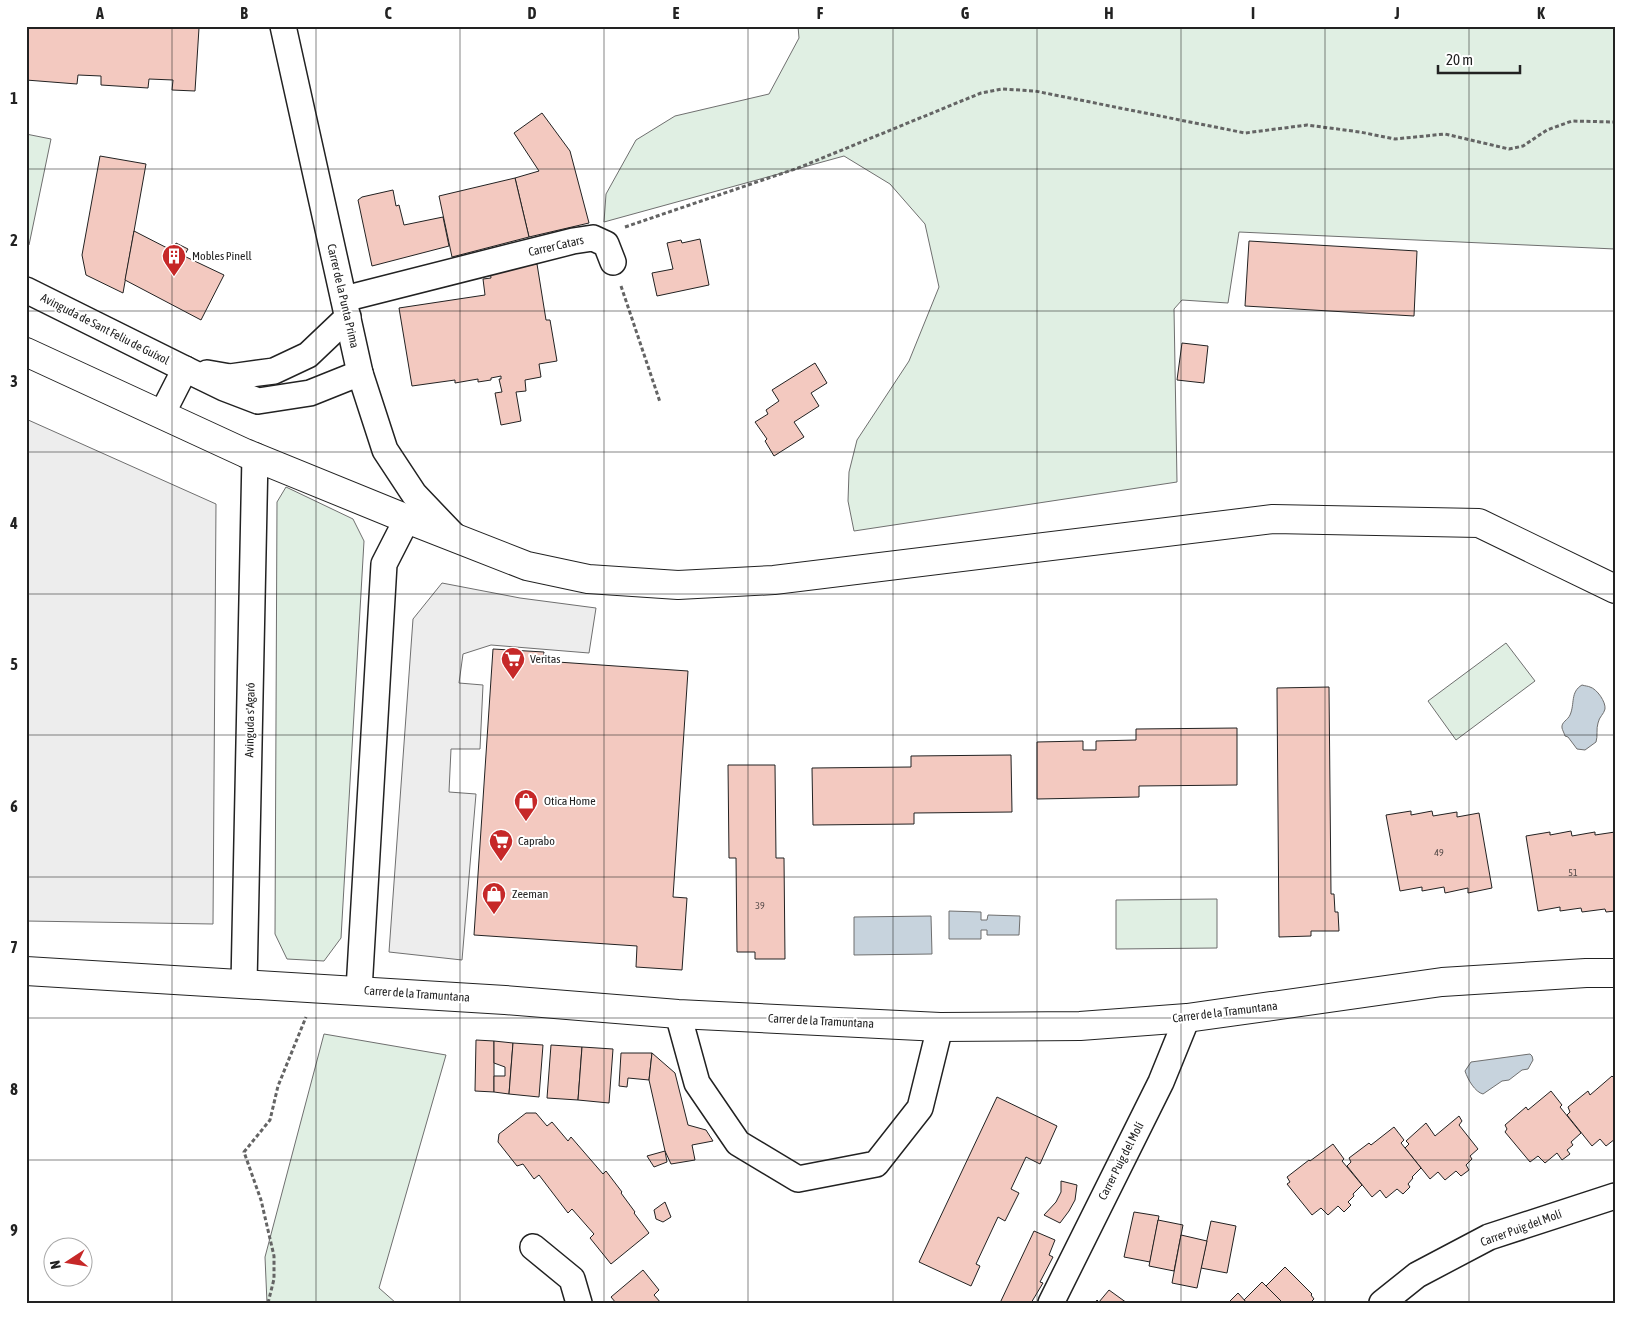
<svg xmlns="http://www.w3.org/2000/svg" width="1641" height="1329" font-family="'Asap Condensed',sans-serif">
  <style>
    .green { fill: #e0efe3; stroke: #6f6f6f }
    .parking { fill: #ededed; stroke: #6f6f6f }
    .water { fill: #c7d3dd; stroke: #6f6f6f }
    .building { fill: #f3c9c0; stroke: #222 }
    .lines { fill: none; stroke-linecap: round; stroke-linejoin: round }
    .street-casing { stroke: #222; stroke-width: 28 }
    .secondary-casing { stroke: #222; stroke-width: 30 }
    .path { stroke: #646464; stroke-width: 3; stroke-dasharray: 4 2.5; stroke-linecap: butt }
    .street { stroke: #fff; stroke-width: 25 }
    .secondary { stroke: #fff; stroke-width: 28 }
    .grid { fill: none; stroke: #222; stroke-width: 1; stroke-opacity: 0.55 }
    .labels { text-anchor: middle; stroke-width: 4; stroke-linejoin: round; paint-order: stroke }
    .number-label { font-size: 10px; fill: #564c4a }
    .street-label { font-size: 12px; fill: #222; stroke: #fff }
    .poi-label { font-size: 12px; fill: #222; stroke: #fff; text-anchor: start }
    .neatline { fill: none; stroke: #222; stroke-width: 2 }
    .grid-label { font-size: 16px; text-anchor: middle; font-weight: bold; fill: #222 }
  </style>
  <rect width="100%" height="100%" fill="#fff"/>
  <g class="green">
    <path d="M798 26H1615V249L1239 232 1228 303 1182 300 1174 309 1177 482 854 531 848 501 849 472 857 440 909 361 939 287 925 224 890 184 844 156 604 222 606 194 636 140 675 116 769 94 799 38Z"/>
    <path d="M26 134 51 139 29 245 26 244Z"/>
    <path d="M286 487 353 519 364 541 341 938 324 961 287 959 275 934 277 502Z"/>
    <path d="M1506 643 1535 681 1456 740 1428 701Z"/>
    <path d="M1217 899V948L1116 949V900Z"/>
    <path d="M324 1034 446 1055 379 1288 396 1303H267L265 1257Z"/>
  </g>
  <g class="parking">
    <path d="M26 419 216 504 213 924 26 921Z"/>
    <path d="M442 583 520 598 596 608 589 653 491 645 463 654 459 683 483 685 480 749H451L449 792 476 794 462 960 389 952 413 619Z"/>
  </g>
  <g class="water">
    <path d="M1582 685C1585 686 1588 686 1590 687 1597 689 1606 702 1605 709 1604 714 1599 717 1598 723 1596 729 1598 736 1596 742L1585 750 1577 749 1568 737 1565 736C1565 735 1562 729 1562 728 1561 722 1568 720 1570 715 1575 704 1570 692 1582 685Z"/>
    <path d="M949 911 981 912V920H987L988 915 1020 916 1019 935H987V930H981V939H949Z"/>
    <path d="M931 916 932 954 854 955V917Z"/>
    <path d="M1530 1054 1532 1056 1533 1060 1528 1069 1522 1070 1509 1080 1502 1081 1483 1094C1475 1092 1468 1080 1465 1071L1471 1062Z"/>
  </g>
  <g class="building">
    <path d="M26 26H172L199 28 195 91 172 90 173 80 149 79 148 88 101 85V76L78 75 77 84 26 80Z"/>
    <path d="M542 113 570 151 589 223 529 237 515 178 539 171 514 133Z"/>
    <path d="M100 156 146 164 123 293 86 275 82 255Z"/>
    <path d="M515 178 529 237 452 257 439 196Z"/>
    <path d="M393 190 396 206 399 205 404 225 443 217 449 246 372 266 358 200 362 197Z"/>
    <path d="M134 231 173 251 176 243 188 249 184 256 224 275 201 320 125 280Z"/>
    <path d="M700 239 709 285 657 296 652 273 673 269 667 243 681 240 682 243Z"/>
    <path d="M1249 241 1417 251 1414 316 1245 306Z"/>
    <path d="M537 264 546 320H550L557 361 539 364 541 377 525 380 526 391 516 392 521 421 501 425 495 393 502 392 499 379H501V376L491 378V380L478 382V379L455 383V380L412 386 399 308 485 295 483 279 491 278 490 271Z"/>
    <path d="M1182 343 1208 346 1204 383 1177 380Z"/>
    <path d="M815 363 827 383 811 393 819 406 794 422 804 437 774 456 765 441 767 439 755 422 768 414 766 410 779 401 772 390Z"/>
    <path d="M493 649 544 652 543 661 688 671 673 897 687 898 682 970 636 967 637 946 474 935Z"/>
    <path d="M1329 687 1331 894H1334L1335 912H1338L1339 931H1311V936L1279 937 1277 688Z"/>
    <path d="M1237 728V785L1139 786V797L1037 799V742L1083 741V750H1096V741L1136 740V729Z"/>
    <path d="M1011 755 1012 812 914 813V824L813 825 812 768 911 767V756Z"/>
    <path d="M728 765H775L776 858H784L785 959H755V952H737L736 858H729Z"/>
    <path d="M1411 811V815L1432 811 1433 816 1457 812V817L1479 813 1492 888 1468 893V888L1445 893 1444 887 1422 891V887L1400 891 1386 815Z"/>
    <path d="M1571 831 1572 836 1595 832V835L1615 832V911L1606 912 1605 909 1582 912 1581 908 1560 911V907L1538 911 1526 836 1550 832V835Z"/>
    <path d="M476 1040 494 1041V1092L475 1091Z"/>
    <path d="M494 1041 513 1043 509 1094 494 1092V1076H505V1067L494 1063Z"/>
    <path d="M513 1043 543 1045 539 1097 509 1094Z"/>
    <path d="M551 1045 582 1047 578 1100 547 1098Z"/>
    <path d="M582 1047 613 1049 609 1103 578 1100Z"/>
    <path d="M621 1053H652L649 1080 628 1078 627 1087 619 1086Z"/>
    <path d="M652 1053 675 1073 688 1125 706 1130 713 1141 692 1145 695 1160 671 1164 665 1151 649 1080Z"/>
    <path d="M1612 1076 1615 1079V1139L1606 1146 1600 1139 1592 1146 1567 1115 1570 1112 1568 1107 1588 1091 1590 1095Z"/>
    <path d="M1551 1091 1562 1105 1560 1107 1581 1133 1571 1142 1573 1145 1567 1150 1570 1154 1562 1160 1557 1153 1545 1163 1538 1156 1530 1162 1505 1132 1507 1129 1505 1125 1526 1107 1528 1110Z"/>
    <path d="M997 1097 1057 1126 1040 1164 1026 1157 1011 1189 1019 1193 1005 1221 998 1217 976 1264 980 1266 971 1286 919 1262Z"/>
    <path d="M526 1113H536L547 1126 552 1122 568 1141 571 1137 603 1174 606 1171 622 1192 621 1193 635 1212 634 1213 649 1233 611 1264 590 1238 594 1234 572 1209 568 1213 539 1175 534 1179 523 1164 517 1166 498 1142 499 1134Z"/>
    <path d="M1459 1116 1462 1121 1459 1125 1478 1149 1470 1156 1472 1159 1466 1165 1469 1170 1461 1176 1456 1171 1445 1180 1438 1172 1430 1179 1405 1148 1409 1144 1406 1141 1426 1123 1435 1136Z"/>
    <path d="M1394 1127 1404 1140 1401 1143 1421 1168 1412 1177 1413 1178 1408 1184 1410 1187 1403 1194 1397 1189 1386 1198 1380 1190 1372 1197 1347 1166 1351 1162 1349 1158 1369 1143 1371 1145Z"/>
    <path d="M1333 1144 1344 1159 1342 1161 1362 1185 1353 1194 1354 1196 1348 1202 1351 1205 1344 1212 1338 1206 1328 1215 1321 1208 1312 1215 1287 1184 1290 1182 1287 1177 1309 1160 1310 1161Z"/>
    <path d="M665 1151 667 1162 654 1167 647 1156Z"/>
    <path d="M1061 1181 1077 1185 1075 1200 1069 1211 1060 1223 1044 1215 1056 1202 1061 1192Z"/>
    <path d="M665 1202 671 1217 663 1222 656 1219 654 1210Z"/>
    <path d="M1134 1212 1159 1216 1150 1262 1124 1257Z"/>
    <path d="M1158 1220 1183 1225 1174 1271 1149 1266Z"/>
    <path d="M1211 1221 1236 1226 1227 1273 1201 1268Z"/>
    <path d="M1034 1231 1055 1240 1049 1255 1053 1257 1040 1282 1043 1283 1031 1303H1000Z"/>
    <path d="M1181 1235 1207 1241 1197 1288 1172 1283Z"/>
    <path d="M1285 1267 1312 1294 1311 1295 1314 1299 1310 1303H1283L1266 1286Z"/>
    <path d="M643 1270 659 1290 654 1295 661 1303H616L611 1297Z"/>
    <path d="M1262 1282 1283 1303H1247L1244 1300Z"/>
    <path d="M1109 1290 1127 1303H1095L1097 1300 1099 1302Z"/>
    <path d="M1238 1293 1247 1303H1228Z"/>
  </g>
  <g class="lines">
    <g class="street-casing">
      <g id="street">
        <path d="M283 26 360 373 385 450 414 494 457 539"/>
        <path d="M26 290 185 369 224 388 258 401 310 393 360 373"/>
        <path d="M344 299 573 241 593 238 606 244 613 262"/>
        <path d="M207 373 230 377 274 371 308 355 348 317"/>
        <path d="M162 414 185 369"/>
        <path d="M244 984 255 456"/>
        <path d="M359 990 384 564 407 519"/>
        <path d="M678 1014 697 1083 738 1143 798 1179 876 1164 920 1108 940 1027"/>
        <path d="M533 1247 572 1279 579 1303"/>
        <path d="M1051 1303 1161 1082 1187 1018"/>
        <path d="M1382 1303 1417 1275 1489 1237 1615 1196"/>
      </g>
    </g>
    <g class="secondary-casing">
      <g id="secondary">
        <path d="M26 352 245 453 407 519 527 566 588 579 678 585 774 580 1273 519 1479 523 1615 589"/>
        <path d="M26 971 505 1000 678 1014 940 1027 1080 1026 1187 1018 1442 982 1586 973H1615"/>
      </g>
    </g>
    <g class="path">
      <path d="M625 227 798 168 981 93 1002 89 1035 91 1245 133 1307 125 1360 132 1395 139 1445 134 1509 149 1523 146 1547 130 1572 121 1615 122"/>
      <path d="M621 286 660 402"/>
      <path d="M268 1303 274 1279V1256L261 1200 244 1152 270 1120 278 1086 306 1017"/>
    </g>
    <use href="#street" class="street"/>
    <use href="#secondary" class="secondary"/>
  </g>
  <path class="grid" d="M172 26V1303M316 26V1303M460 26V1303M604 26V1303M748 26V1303M893 26V1303M1037 26V1303M1181 26V1303M1325 26V1303M1469 26V1303M26 169H1615M26 311H1615M26 452H1615M26 594H1615M26 735H1615M26 877H1615M26 1018H1615M26 1160H1615"/>
  <defs>
    <g id="building-pin" transform="scale(1.25)"><path d="M0 17L-7.5 6A9.5 9.5 0 1 1 7.5 6Z" fill="#c62828" stroke="#fff"/><path d="M-4-6H4V6H1V3H-1V6H-4ZM-2.5-4.3h1.7v1.8h-1.7ZM.8-4.3h1.7v1.8H.8ZM-2.5-1h1.7V.8h-1.7ZM.8-1h1.7V.8H.8Z" fill="#fff"/></g>
    <g id="supermarket-pin" transform="scale(1.25)"><path d="M0 17L-7.5 6A9.5 9.5 0 1 1 7.5 6Z" fill="#c62828" stroke="#fff"/><path d="M-6-5.5h2.5l.6 2H6L4.5 2H-2.5L-4.4-4H-6ZM-1.5 3.2a1.3 1.3 0 1 0 .1 0ZM3 3.2a1.3 1.3 0 1 0 .1 0Z" fill="#fff"/></g>
    <g id="shop-pin" transform="scale(1.25)"><path d="M0 17L-7.5 6A9.5 9.5 0 1 1 7.5 6Z" fill="#c62828" stroke="#fff"/><path d="M-5-2.5h2.3a2.7 3.5 0 0 1 5.4 0H5L5.5 6h-11ZM-1.5-2.5h3a1.5 2.3 0 0 0-3 0Z" fill="#fff"/></g>
  </defs>
  <g fill-rule="evenodd">
    <use href="#building-pin" x="174" y="256"/>
    <use href="#supermarket-pin" x="513" y="659"/>
    <use href="#shop-pin" x="526" y="801"/>
    <use href="#supermarket-pin" x="501" y="841"/>
    <use href="#shop-pin" x="494" y="894"/>
  </g>
  <g class="labels">
    <g class="number-label">
      <text x="1439" y="856">49</text>
      <text x="1573" y="876">51</text>
      <text x="760" y="909">39</text>
    </g>
    <g class="street-label">
      <text transform="translate(556 246) rotate(-13)" y="4">Carrer Catars</text>
      <text transform="translate(343 296) rotate(77)" y="4">Carrer de la Punta Prima</text>
      <text transform="translate(105 329) rotate(27)" y="4">Avinguda de Sant Feliu de Guíxol</text>
      <text transform="translate(250 720) rotate(-89)" y="4">Avinguda s'Agaró</text>
      <text transform="translate(417 994) rotate(4)" y="4">Carrer de la Tramuntana</text>
      <text transform="translate(1225 1012) rotate(-7)" y="4">Carrer de la Tramuntana</text>
      <text transform="translate(821 1021) rotate(3)" y="4">Carrer de la Tramuntana</text>
      <text transform="translate(1121 1161) rotate(-63)" y="4">Carrer Puig del Molí</text>
      <text transform="translate(1521 1228) rotate(-20)" y="4">Carrer Puig del Molí</text>
    </g>
    <g class="poi-label">
      <text x="192" y="260">Mobles Pinell</text>
      <text x="530" y="663">Veritas</text>
      <text x="544" y="805">Otica Home</text>
      <text x="518" y="845">Caprabo</text>
      <text x="512" y="898">Zeeman</text>
    </g>
  </g>
  <rect width="1641" height="1329" fill="none" stroke="#ffffff" stroke-width="55"/>
  <g transform="translate(68 1262) rotate(258)"><circle r="24" fill="#ffffff" stroke="#a7a7a7"/>
  <path d="M0-4L9 19L0 12L-9 19Z" fill="#c62828"/>
  <text y="-8" font-size="14" font-weight="bold" text-anchor="middle" fill="#222222">N</text>
  </g>
  <path d="M1438 65v8h82v-8" fill="none" stroke="#222222" stroke-width="2.5"/>
  <text x="1446" y="65" font-size="15" fill="#222222" stroke="#ffffff" stroke-width="4" paint-order="stroke">20 m</text>
  <rect x="28" y="28" width="1586" height="1274" class="neatline"/>
  <g class="grid-label">
    <text x="100" y="19">A</text>
    <text x="244" y="19">B</text>
    <text x="388" y="19">C</text>
    <text x="532" y="19">D</text>
    <text x="676" y="19">E</text>
    <text x="820" y="19">F</text>
    <text x="965" y="19">G</text>
    <text x="1109" y="19">H</text>
    <text x="1253" y="19">I</text>
    <text x="1397" y="19">J</text>
    <text x="1541" y="19">K</text>
    <text x="14" y="104">1</text>
    <text x="14" y="246">2</text>
    <text x="14" y="387">3</text>
    <text x="14" y="529">4</text>
    <text x="14" y="670">5</text>
    <text x="14" y="812">6</text>
    <text x="14" y="953">7</text>
    <text x="14" y="1095">8</text>
    <text x="14" y="1236">9</text>
  </g>
</svg>
